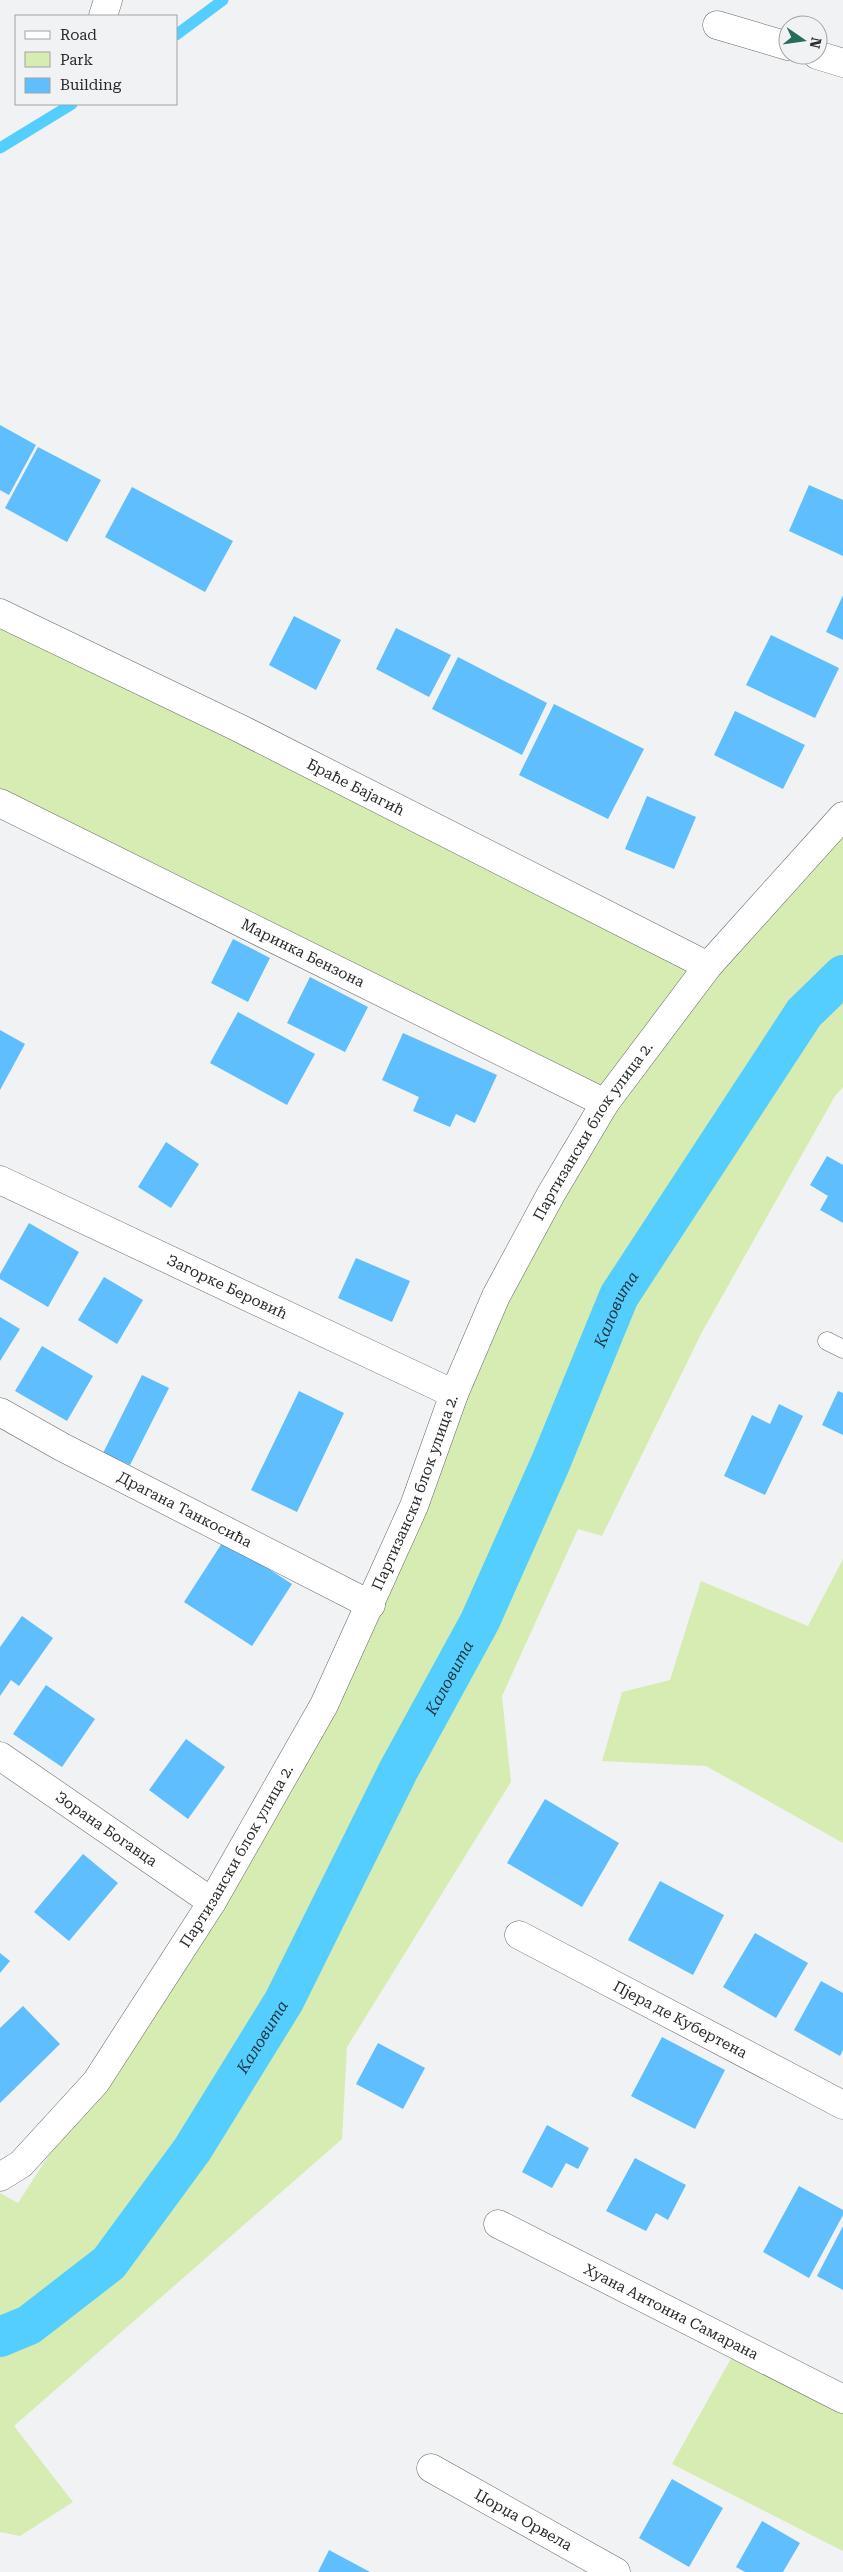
<svg xmlns="http://www.w3.org/2000/svg" width="843" height="2572" font-family="'Roboto Serif',serif">
  <style>
    .green { fill: #d7ecb3 }
    .lines { fill: none; stroke-linecap: round; stroke-linejoin: round }
    .stream { stroke: #53cefe; stroke-width: 11 }
    .canal { stroke: #53cefe; stroke-width: 40 }
    .building { fill: #5fbefd }
    .service-casing { stroke: #656768; stroke-width: 19 }
    .minor-casing { stroke: #656768; stroke-width: 29 }
    .service { stroke: #fff; stroke-width: 18 }
    .minor { stroke: #fff; stroke-width: 28 }
    .labels { text-anchor: middle; stroke-width: 5; stroke-linejoin: round; paint-order: stroke }
    .street-label { font-size: 15px; fill: #2a2b2c; stroke: #f0f2f4 }
    .water-label { font-size: 16px; font-style: italic; fill: #1f343d; stroke: #f0f2f4 }
  </style>
  <rect width="100%" height="100%" fill="#f0f2f4"/>
  <g class="green">
    <path d="M0 616 708 966 843 825V1087L835 1096 702 1332 602 1536 578 1529 502 1696 511 1782 347 2047 342 2139 14 2426 73 2502 20 2536 0 2532V2193L18 2203 96 2082 371 1605 454 1394 605 1103 0 803Z"/>
    <path d="M843 1559V1843L706 1766 602 1761 622 1692 670 1680 701 1581 808 1626Z"/>
    <path d="M738 2346 843 2399V2551L672 2464Z"/>
  </g>
  <g class="lines">
    <g class="stream">
      <path d="M176 35 223 0"/>
      <path d="M0 148 72 104"/>
    </g>
    <path class="canal" id="s1" d="M0 2337 29 2325 109 2263 192 2150 284 2001 398 1771 480 1621 550 1464 619 1296 804 1013 843 975"/>
  </g>
  <g class="building">
    <path d="M0 425 36 445 9 495 0 490Z"/>
    <path d="M38 447 101 480 67 542 5 508Z"/>
    <path d="M809 485 843 500V556L789 531Z"/>
    <path d="M132 487 233 541 205 592 105 537Z"/>
    <path d="M843 595V640L826 632Z"/>
    <path d="M294 616 341 640 316 690 269 665Z"/>
    <path d="M396 628 451 655 429 697 376 669Z"/>
    <path d="M771 635 839 668 815 718 746 685Z"/>
    <path d="M458 657 547 703 522 755 432 709Z"/>
    <path d="M554 704 644 749 608 819 519 775Z"/>
    <path d="M735 711 805 745 783 789 714 755Z"/>
    <path d="M647 796 696 817 674 869 625 849Z"/>
    <path d="M233 939 270 958 248 1002 211 983Z"/>
    <path d="M310 977 368 1007 345 1052 287 1023Z"/>
    <path d="M238 1012 315 1054 287 1105 210 1063Z"/>
    <path d="M0 1030 25 1044 0 1090Z"/>
    <path d="M403 1033 497 1075 475 1123 456 1114 450 1127 413 1111 419 1097 382 1080Z"/>
    <path d="M166 1142 199 1164 171 1208 138 1187Z"/>
    <path d="M827 1156 843 1165V1223L820 1210 828 1196 810 1185Z"/>
    <path d="M29 1223 79 1252 48 1307 0 1279V1274Z"/>
    <path d="M356 1258 410 1281 392 1322 338 1298Z"/>
    <path d="M104 1277 143 1300 117 1344 78 1320Z"/>
    <path d="M0 1317 20 1329 0 1361Z"/>
    <path d="M42 1346 93 1376 67 1421 15 1391Z"/>
    <path d="M142 1375 169 1388 130 1465 103 1453Z"/>
    <path d="M299 1391 344 1413 297 1512 251 1490Z"/>
    <path d="M838 1391 843 1393V1435L822 1425Z"/>
    <path d="M779 1404 803 1416 765 1495 724 1476 752 1415 770 1424Z"/>
    <path d="M224 1540 292 1584 252 1646 184 1602Z"/>
    <path d="M22 1616 53 1638 19 1686 11 1680 0 1696V1647Z"/>
    <path d="M46 1685 95 1719 62 1767 13 1734Z"/>
    <path d="M186 1739 225 1767 188 1819 149 1790Z"/>
    <path d="M545 1799 619 1843 582 1907 507 1863Z"/>
    <path d="M83 1854 118 1883 69 1941 34 1912Z"/>
    <path d="M660 1881 724 1915 693 1975 628 1940Z"/>
    <path d="M755 1933 808 1963 776 2018 723 1987Z"/>
    <path d="M0 1953 10 1961 0 1973Z"/>
    <path d="M821 1981 843 1993V2050L840 2056 794 2030Z"/>
    <path d="M23 2006 60 2044 0 2103V2028Z"/>
    <path d="M662 2037 725 2070 695 2129 631 2096Z"/>
    <path d="M378 2043 425 2068 403 2109 356 2084Z"/>
    <path d="M547 2125 589 2148 578 2169 566 2163 552 2188 522 2172Z"/>
    <path d="M635 2158 686 2185 668 2220 656 2213 646 2231 606 2211Z"/>
    <path d="M799 2186 843 2210V2215L809 2278 763 2252Z"/>
    <path d="M843 2226V2290L817 2276Z"/>
    <path d="M672 2479 723 2508 689 2567 639 2538Z"/>
    <path d="M762 2521 800 2543 783 2572H745L736 2567Z"/>
    <path d="M329 2550 370 2572H318Z"/>
  </g>
  <g class="lines">
    <g class="service-casing">
      <path id="service" d="M827 1341 843 1349"/>
    </g>
    <g class="minor-casing">
      <g id="minor">
        <path d="M103 16 108 0"/>
        <path d="M717 25 788 46"/>
        <path d="M817 55 843 63"/>
        <path id="s2" d="M0 613 239 728 708 966"/>
        <path id="s3" d="M0 803 605 1103"/>
        <path id="s4" d="M0 1180 454 1394"/>
        <path id="s5" d="M0 1412 62 1447 371 1605"/>
        <path id="s6" d="M0 1756 212 1902"/>
        <path id="s7" d="M519 1935 843 2105"/>
        <path id="s8" d="M0 2177 21 2164 96 2082 212 1902 324 1705 414 1506 454 1394 496 1296 551 1194 605 1103 708 966 843 816"/>
        <path id="s9" d="M498 2224 843 2399"/>
        <path id="s10" d="M431 2468 616 2572"/>
      </g>
    </g>
    <use href="#service" class="service"/>
    <use href="#minor" class="minor"/>
  </g>
  <g class="labels">
    <g class="street-label">
      <text dy="5" stroke="none"><textPath href="#s2" startOffset="396">Браће Бајагић</textPath></text>
      <text dy="5" stroke="none"><textPath href="#s3" startOffset="338">Маринка Бензона</textPath></text>
      <text dy="5" stroke="none"><textPath href="#s8" startOffset="1212">Партизански блок улица 2.</textPath></text>
      <text dy="5" stroke="none"><textPath href="#s4" startOffset="251">Загорке Беровић</textPath></text>
      <text dy="5" stroke="none"><textPath href="#s8" startOffset="808">Партизански блок улица 2.</textPath></text>
      <text dy="5" stroke="none"><textPath href="#s5" startOffset="209">Драгана Танкосића</textPath></text>
      <text dy="5" stroke="none"><textPath href="#s6" startOffset="129">Зорана Богавца</textPath></text>
      <text dy="5" stroke="none"><textPath href="#s8" startOffset="402">Партизански блок улица 2.</textPath></text>
      <text dy="5" stroke="none"><textPath href="#s7" startOffset="182">Пјера де Кубертена</textPath></text>
      <text dy="5" stroke="none"><textPath href="#s9" startOffset="194">Хуана Антониа Самарана</textPath></text>
      <text dy="5" stroke="none"><textPath href="#s10" startOffset="106">Џорџа Орвела</textPath></text>
    </g>
    <g class="water-label">
      <text dy="6" stroke="none"><textPath href="#s1" startOffset="1216">Каловита</textPath></text>
      <text dy="6" stroke="none"><textPath href="#s1" startOffset="811">Каловита</textPath></text>
      <text dy="6" stroke="none"><textPath href="#s1" startOffset="406">Каловита</textPath></text>
    </g>
  </g>
  <rect x="15" y="15" width="162" height="90" fill="#f0f2f4" stroke="#a1a2a4"/>
  <rect x="25" y="31" width="25" height="8" fill="#ffffff" stroke="#a1a2a4"/>
  <text x="60" y="40" font-size="15" fill="#2a2b2c">Road</text>
  <rect x="25" y="52" width="25" height="15" fill="#d7ecb3" stroke="#a1a2a4"/>
  <text x="60" y="65" font-size="15" fill="#2a2b2c">Park</text>
  <rect x="25" y="78" width="25" height="15" fill="#5fbefd" stroke="#a1a2a4"/>
  <text x="60" y="90" font-size="15" fill="#2a2b2c">Building</text>
  <g transform="translate(803 40) rotate(103)"><circle r="24" fill="#f0f2f4" stroke="#a1a2a4"/>
  <path d="M0-4L9 19L0 12L-9 19Z" fill="#296c5d"/>
  <text y="-8" font-size="14" font-weight="bold" text-anchor="middle" fill="#2a2b2c">N</text>
  </g>
</svg>
